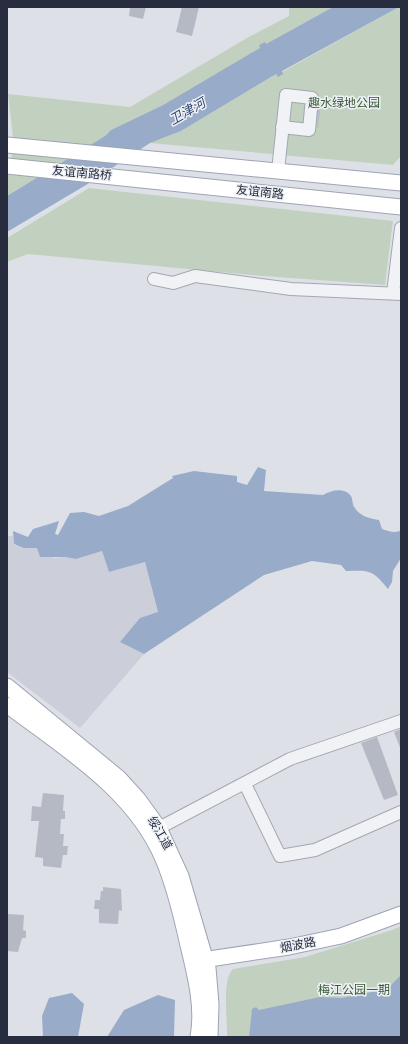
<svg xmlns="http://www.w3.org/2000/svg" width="408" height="1044" font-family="Montserrat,'Noto Sans SC',sans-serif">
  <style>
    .built { fill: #cccfd9 }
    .green { fill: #c2d1bf }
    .water { fill: #98abc8 }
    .building { fill: #b5b9c4 }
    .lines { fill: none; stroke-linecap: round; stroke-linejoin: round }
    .minor-casing { stroke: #a3a7b1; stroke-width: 14 }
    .major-casing { stroke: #9da4b3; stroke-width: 17 }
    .minor { stroke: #f0f2f6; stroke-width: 12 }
    .major { stroke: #fff; stroke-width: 15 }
    .labels { text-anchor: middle; stroke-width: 3; stroke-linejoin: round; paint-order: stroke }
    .park-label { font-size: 12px; fill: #385a34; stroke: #edf0f5 }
    .street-label { font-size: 12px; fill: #272d3e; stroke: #edf0f5 }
    .water-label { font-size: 13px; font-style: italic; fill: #314872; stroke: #edf0f5 }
  </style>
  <rect width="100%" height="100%" fill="#dee0e7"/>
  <path class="built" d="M7 536H13L14 545 38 548 54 558 65 557 76 559 102 551 109 572 145 562 158 612 120 642 144 654 80 728 7 672Z"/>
  <g class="green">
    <path d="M289 7H333L266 44 259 45 261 48 163 105 111 130 105 136 7 196V178L14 146 8 94 130 107 247 38 289 16Z"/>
    <path d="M399 7H401V156L393 165 150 143 181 131 276 74 278 76 282 72Z"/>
    <path d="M89 188 393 221 385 285 252 275 28 254 7 262V238Z"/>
    <path d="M401 926V1037H227C228 1020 221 981 233 969L305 957 392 930Z"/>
  </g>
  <g class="water">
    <path d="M333 7H399L282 71 283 74 278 77 276 74 181 131 150 143 86 185 7 232V196L105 136 111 130 163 105 260 48 259 45 265 42 266 44Z"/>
    <path d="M258 467 266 470 264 491 323 495C331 490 344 487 351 496 353 500 352 505 355 508 359 516 371 519 379 520L382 529C388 531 396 534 401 530V558L393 571 392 582 388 589C373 570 370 570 346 571L341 565 312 561 264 575 144 654 120 642 140 618 158 612 145 562 109 572 102 551 76 559 65 557H40L37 548H24L14 544 13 531 28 537 33 529 59 521 55 534 58 535 70 513 84 512 99 516 128 506 173 478 172 476 194 471 237 476V482L247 485Z"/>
    <path d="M401 975V1037H249L252 1009 256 1007 259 1010 320 997 342 998 387 989Z"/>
    <path d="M72 993 84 1004 78 1037H43L42 1016 49 998Z"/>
    <path d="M158 995 175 1000 174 1037H107L124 1010Z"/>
  </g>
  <g class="building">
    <path d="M130 7H146L143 19 129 16Z"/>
    <path d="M182 7H199L192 36 176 32Z"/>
    <path d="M319 100H321L318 128H317Z"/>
    <path d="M401 729V750L394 732Z"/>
    <path d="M377 737 398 795 384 800 361 743Z"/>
    <path d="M43 793 64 795 63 811H65V819H61L60 834H64L63 846H68L67 855H63L61 868 43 866V858L35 857 39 821H31L32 806 41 807Z"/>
    <path d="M103 887 121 889 122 911 119 910 118 924 99 923V909H94L95 900H100L101 891H103Z"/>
    <path d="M7 914 24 915 23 930 26 931V938H22L18 952 7 951Z"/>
  </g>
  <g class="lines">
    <g class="minor-casing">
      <g id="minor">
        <path d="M278 171 286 95 312 98 309 130 282 127"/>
        <path d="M154 279 173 283 195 276 291 289 401 294"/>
        <path d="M393 293 401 228"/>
        <path d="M245 784 280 856 315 850 401 812"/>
        <path d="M159 828 290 759 401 721"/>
      </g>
    </g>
    <g class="major-casing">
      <g id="major">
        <path d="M7 145 401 183"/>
        <path d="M7 166 401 207"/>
        <path d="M7 686 119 778 138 799 159 828 181 876 208 968 211 1004 210 1037"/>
        <path d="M7 705C65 749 134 790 163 859 174 885 181 914 187 941 194 971 204 1006 198 1037"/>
        <path d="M196 961 289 947 341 936 401 914"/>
      </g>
    </g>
    <use href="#minor" class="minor"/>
    <use href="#major" class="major"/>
  </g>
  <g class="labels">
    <g class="park-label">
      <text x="344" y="107">趣水绿地公园</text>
      <text x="354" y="994">梅江公园一期</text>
    </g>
    <g class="street-label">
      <text transform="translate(82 173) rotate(5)" y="4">友谊南路桥</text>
      <text transform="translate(260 192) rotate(6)" y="4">友谊南路</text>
      <text transform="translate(160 833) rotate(60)" y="4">绥江道</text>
      <text transform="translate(298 945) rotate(-11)" y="4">烟波路</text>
    </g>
    <g class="water-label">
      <text transform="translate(187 111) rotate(-30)" y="5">卫津河</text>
    </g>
  </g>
  <rect width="408" height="1044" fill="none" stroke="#272d3e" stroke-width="16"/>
</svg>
